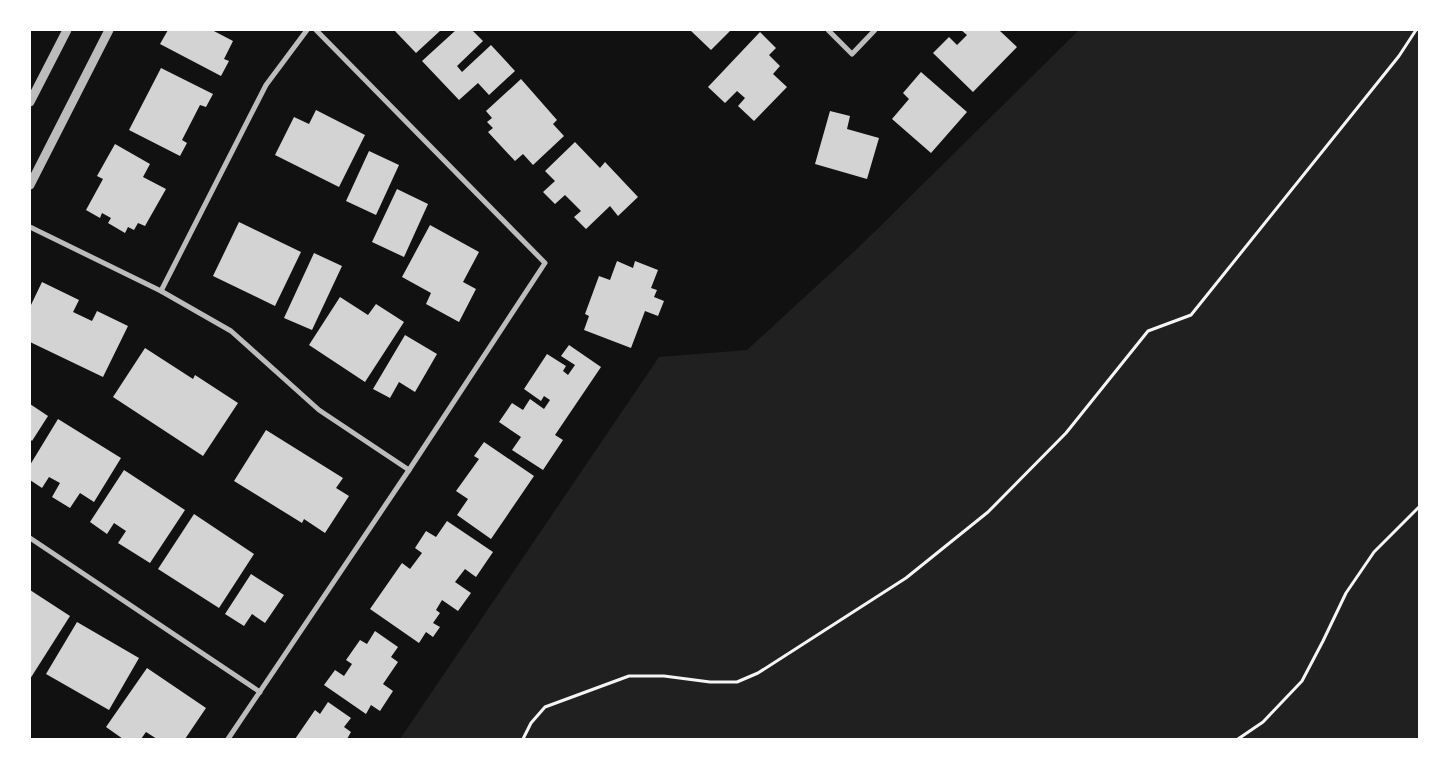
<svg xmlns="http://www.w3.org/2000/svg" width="1449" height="769" font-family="'Libre Baskerville',serif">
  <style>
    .green { fill: #202020 }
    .building { fill: #d3d3d3 }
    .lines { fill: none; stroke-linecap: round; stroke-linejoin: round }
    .path { stroke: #f5f5f5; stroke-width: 3 }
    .minor { stroke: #bcbcbc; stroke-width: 5 }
    .tertiary { stroke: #bcbcbc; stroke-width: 9 }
  </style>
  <rect width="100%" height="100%" fill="#111"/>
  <path class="green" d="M1079 30H1419V739H400L659 357 747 350 858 248Z"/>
  <g class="building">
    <path d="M168 30H212L233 41 224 59 229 61 221 76 160 44Z"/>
    <path d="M394 30H441L416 53Z"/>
    <path d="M456 30H472L483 41 457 66 462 72 491 45 515 71 489 95 478 83 459 100 422 61Z"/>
    <path d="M690 30H731L711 50Z"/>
    <path d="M961 30H999L1017 47 973 92 933 53 949 37 957 45 967 35Z"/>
    <path d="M760 32 776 48 769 55 780 66 773 74 787 87 754 121 738 106 745 98 737 91 725 103 708 87Z"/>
    <path d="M161 68 213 94 206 107 200 105 182 140 187 143 180 156 129 130Z"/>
    <path d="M921 72 967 112 931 153 892 119 909 99 903 93Z"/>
    <path d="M521 79 557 120 553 124 564 136 533 165 523 154 515 161 488 132 493 128 487 122 492 118 486 111Z"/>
    <path d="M316 110 365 135 339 187 275 155 294 117 309 124Z"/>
    <path d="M830 111 850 116 847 129 879 138 867 179 815 164Z"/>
    <path d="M575 142 600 168 605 162 638 197 618 216 610 206 586 229 574 217 581 211 565 195 555 204 543 192 555 181 545 171Z"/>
    <path d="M115 144 150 164 143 177 166 189 145 226 138 223 134 230 128 227 125 233 108 223 111 218 102 213 100 218 86 210 103 179 97 176Z"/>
    <path d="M369 151 399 165 376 215 346 201Z"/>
    <path d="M397 189 428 204 404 257 372 242Z"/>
    <path d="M239 222 301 252 275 306 213 276Z"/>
    <path d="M430 225 479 252 463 282 476 289 459 322 426 304 431 293 402 277Z"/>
    <path d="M314 253 342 266 312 330 284 318Z"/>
    <path d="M617 261 633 268 635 261 658 270 651 288 657 290 654 297 664 301 658 316 645 311 631 348 584 330 589 316 585 314 599 276 610 280Z"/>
    <path d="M42 282 79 300 73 312 92 321 97 311 128 326 103 377 30 342V307Z"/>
    <path d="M340 297 368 315 376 304 404 322 365 382 309 345Z"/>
    <path d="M405 335 437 354 415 392 399 382 390 398 373 389Z"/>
    <path d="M569 345 601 367 555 435 563 440 543 470 512 450 521 437 499 422 512 403 523 410 530 399 544 409 550 400 544 396 541 401 524 389 547 354 566 366 563 371 568 375 575 365 561 356Z"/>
    <path d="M145 348 193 379 195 375 238 403 203 456 113 397Z"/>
    <path d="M30 404 48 416 32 441 30 439Z"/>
    <path d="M58 419 121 458 94 502 80 493 70 508 52 497 60 483 49 477 42 488 30 480V465Z"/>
    <path d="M266 430 343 478 336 488 349 496 325 533 304 519 302 523 234 481Z"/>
    <path d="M484 442 534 476 491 539 457 515 468 499 456 491 479 459 474 456Z"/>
    <path d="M124 470 185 510 150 563 118 543 126 531 114 523 107 534 90 522Z"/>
    <path d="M194 514 254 554 219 608 158 569Z"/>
    <path d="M447 521 493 552 476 577 465 569 455 582 471 593 458 611 442 600 436 610 440 613 433 623 440 627 433 637 426 632 419 643 370 609 402 563 410 569 422 553 415 548 426 531 436 537Z"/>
    <path d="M251 574 284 595 265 623 252 614 244 626 225 614Z"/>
    <path d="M30 590 70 616 30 679Z"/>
    <path d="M77 622 139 658 109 710 46 674Z"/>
    <path d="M375 631 398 647 391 657 398 662 383 684 393 691 380 711 371 705 366 714 324 685 335 670 344 676 352 664 346 660 360 640 367 644Z"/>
    <path d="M147 668 206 708 185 739H157L146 732 141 739H123L106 727Z"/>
    <path d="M328 702 351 718 344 727 351 732 347 739H295L315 710 320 714Z"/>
  </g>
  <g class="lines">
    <g class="path">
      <path d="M523 739 531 723 545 707 629 676H664L710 682H737L758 673 906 578 988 512 1066 433 1148 331 1191 315 1399 56 1416 30"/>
      <path d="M1238 739 1263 722 1302 681 1323 641 1346 593 1374 552 1419 507"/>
    </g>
    <g class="minor">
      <path d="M828 30 852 54 875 30"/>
      <path d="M30 227 161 291 231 331 319 410 409 470"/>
      <path d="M161 291 266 85 307 30"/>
      <path d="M30 538 260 692"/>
      <path d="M228 739 409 470 545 263 316 30"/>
    </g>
    <g class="tertiary">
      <path d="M30 102 67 30"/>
      <path d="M30 185 109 30"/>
    </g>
  </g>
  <rect width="1449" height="769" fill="none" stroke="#ffffff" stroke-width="62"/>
</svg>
